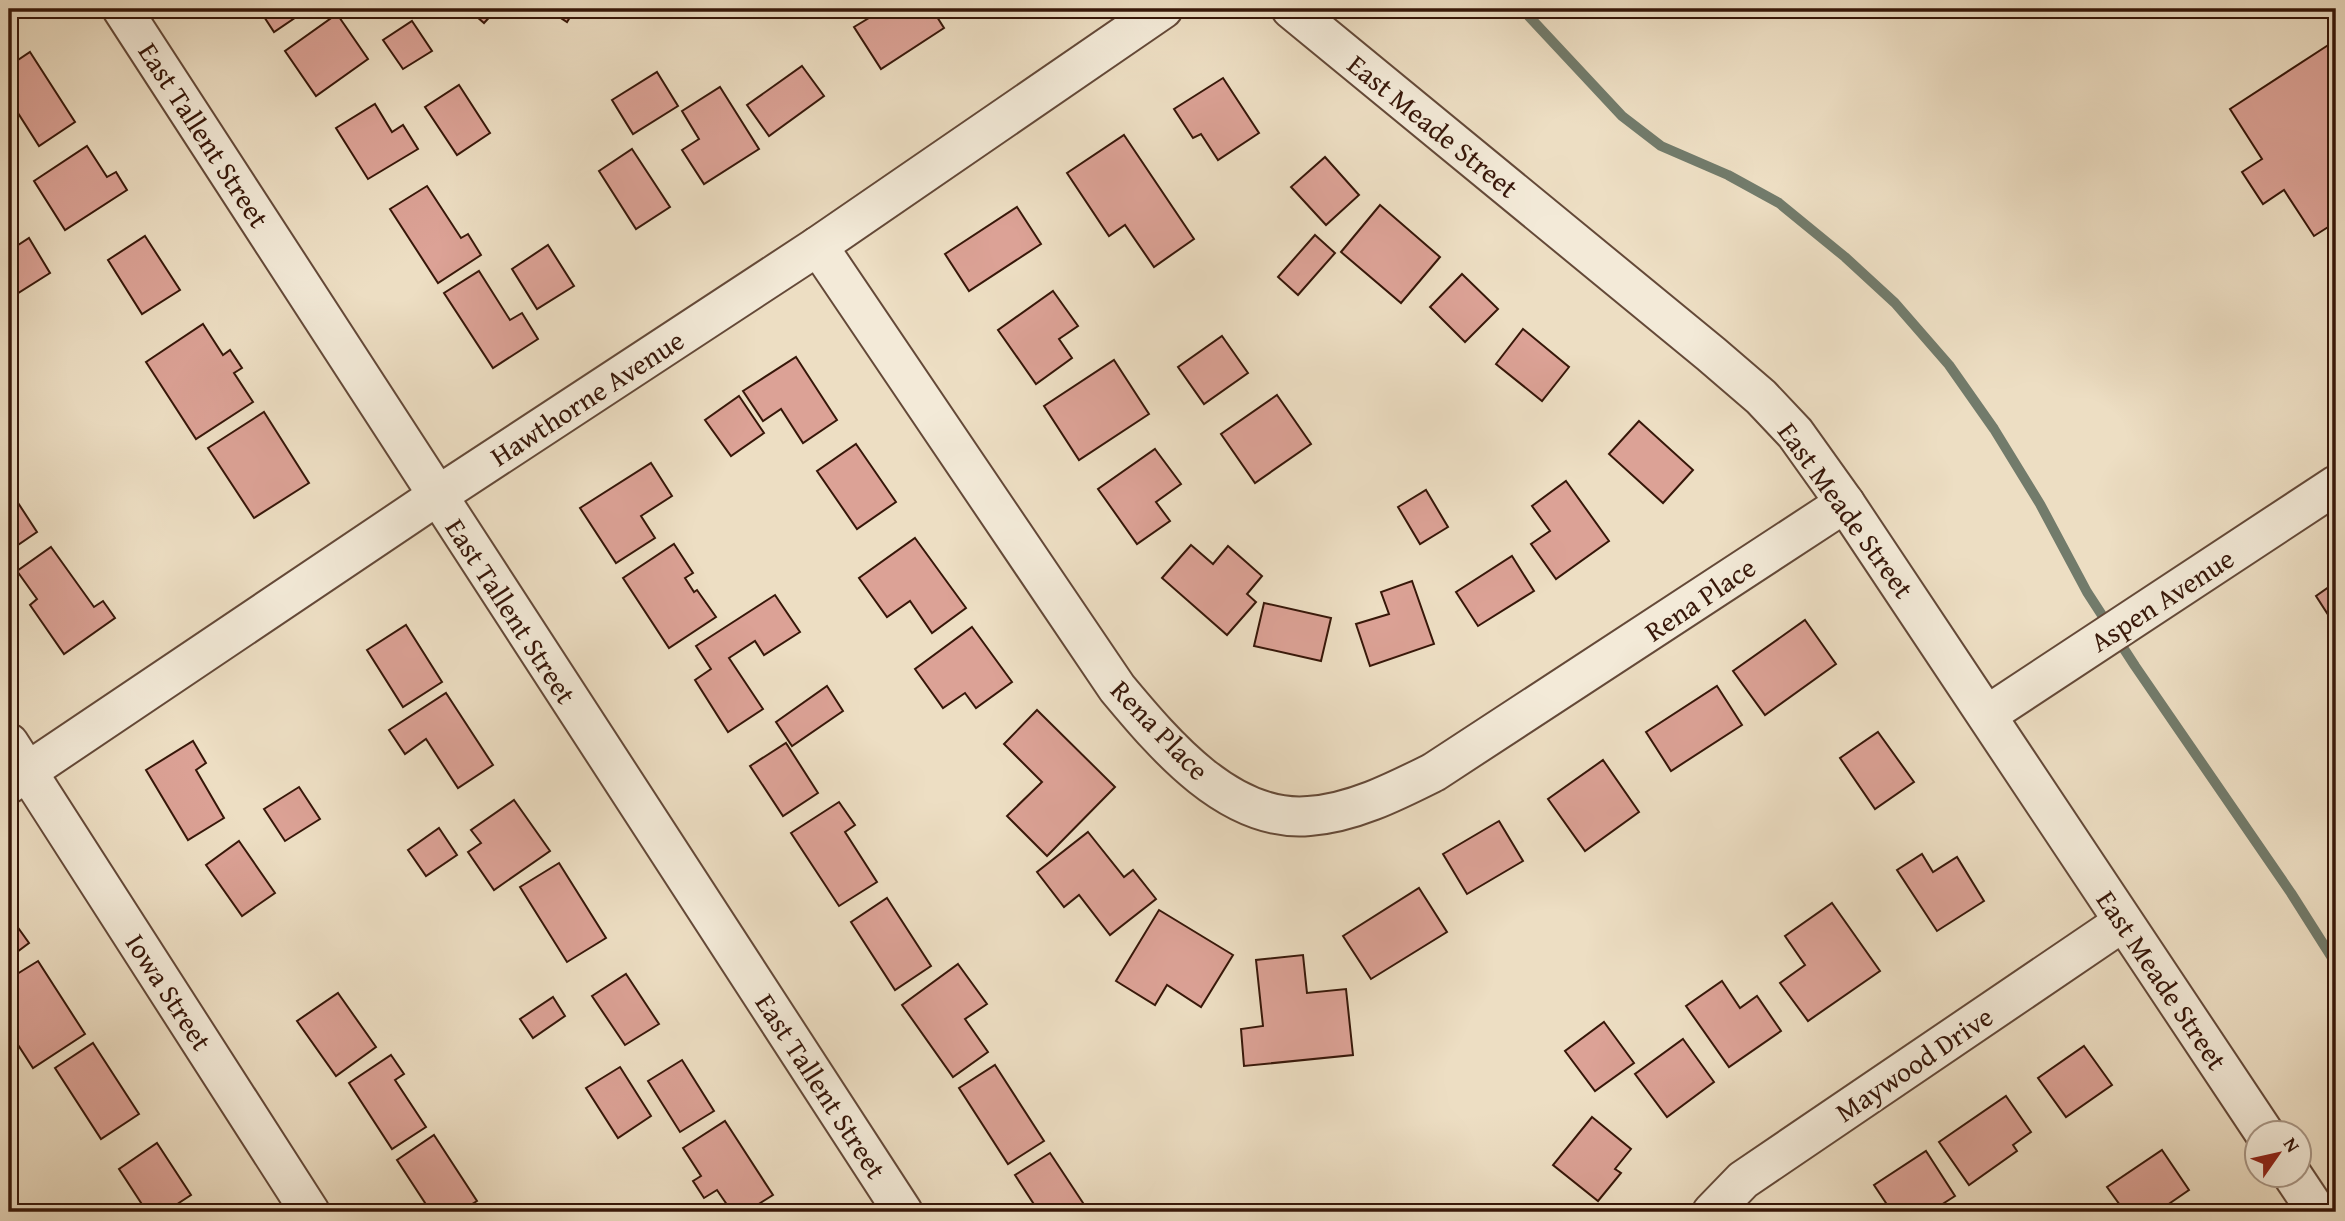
<svg xmlns="http://www.w3.org/2000/svg" width="2345" height="1221" font-family="'Gentium Book Plus',serif">
  <style>
    .lines { fill: none; stroke-linecap: round; stroke-linejoin: round }
    .stream { stroke: #727b6b; stroke-width: 10 }
    .building { fill: #dca296; stroke: #371709; stroke-width: 2 }
    .street-casing { stroke: #644938; stroke-width: 42 }
    .street { stroke: #f3ead8; stroke-width: 38 }
    .labels { text-anchor: middle; stroke-width: 5; stroke-linejoin: round; paint-order: stroke }
    .street-label { font-size: 28px; fill: #371709; stroke: #f3ead8 }
  </style>
  <rect width="100%" height="100%" fill="#eddec3"/>
  <filter id="stains"><feTurbulence type="fractalNoise" baseFrequency=".00286" numOctaves="4"/><feColorMatrix values="0 0 0 0 .2 0 0 0 0 .09 0 0 0 0 .02 0 0 0 .5 -.17"/></filter>
  <radialGradient id="worn" r=".72"><stop offset=".6" stop-color="#630" stop-opacity="0"/><stop offset="1" stop-color="#630" stop-opacity=".3"/></radialGradient>
  <g class="lines">
    <path class="stream" d="M1522 9 1622 116 1661 146 1728 175 1779 203 1845 257 1895 303 1949 365 1994 429 2040 504 2087 592 2135 666 2291 893 2336 964"/>
  </g>
  <g class="building">
    <path d="M259 9H308L274 32Z"/>
    <path d="M468 9H497L484 23Z"/>
    <path d="M547 9H575L567 22Z"/>
    <path d="M884 9H932L944 28 881 69 854 27Z"/>
    <path d="M337 14 368 59 316 96 285 51Z"/>
    <path d="M412 21 432 51 403 69 383 40Z"/>
    <path d="M2336 40V222L2314 236 2284 190 2263 204 2242 172 2262 159 2230 109Z"/>
    <path d="M30 52 75 122 39 146 16 110 9 115V66Z"/>
    <path d="M802 66 824 96 769 136 747 105Z"/>
    <path d="M657 72 678 106 633 134 612 100Z"/>
    <path d="M1223 78 1259 133 1218 160 1201 134 1193 138 1174 109Z"/>
    <path d="M459 85 490 133 457 155 425 107Z"/>
    <path d="M720 87 759 149 704 184 682 150 699 139 682 111Z"/>
    <path d="M375 104 392 132 403 125 418 149 368 179 336 128Z"/>
    <path d="M1124 135 1194 239 1154 267 1125 225 1109 236 1067 173Z"/>
    <path d="M87 146 107 177 116 172 127 190 65 230 34 181Z"/>
    <path d="M632 149 670 207 636 229 599 171Z"/>
    <path d="M1325 157 1359 195 1326 225 1291 187Z"/>
    <path d="M427 186 461 238 468 234 481 255 438 283 390 209Z"/>
    <path d="M1380 205 1440 257 1401 303 1341 252Z"/>
    <path d="M1017 207 1041 244 969 291 945 254Z"/>
    <path d="M1315 235 1335 253 1298 295 1278 277Z"/>
    <path d="M145 236 180 290 142 314 108 260Z"/>
    <path d="M29 238 50 273 15 295 9 285V251Z"/>
    <path d="M548 245 574 286 537 309 512 269Z"/>
    <path d="M479 271 510 320 522 313 538 339 493 368 444 293Z"/>
    <path d="M1462 274 1498 309 1465 342 1430 307Z"/>
    <path d="M1053 291 1078 326 1059 339 1072 358 1036 384 998 330Z"/>
    <path d="M203 324 223 355 230 350 242 368 234 373 253 402 196 439 146 362Z"/>
    <path d="M1523 329 1569 367 1542 401 1496 364Z"/>
    <path d="M1222 336 1248 373 1204 404 1178 367Z"/>
    <path d="M796 357 837 420 803 443 781 409 763 421 743 391Z"/>
    <path d="M1114 360 1149 414 1079 460 1044 406Z"/>
    <path d="M1277 395 1311 444 1255 483 1221 434Z"/>
    <path d="M739 396 764 433 731 456 705 420Z"/>
    <path d="M264 412 309 483 254 518 208 448Z"/>
    <path d="M1639 421 1693 470 1663 503 1609 454Z"/>
    <path d="M856 444 896 502 857 529 817 471Z"/>
    <path d="M1155 449 1181 484 1156 502 1170 521 1137 544 1098 489Z"/>
    <path d="M651 463 672 496 641 516 655 538 616 563 580 508Z"/>
    <path d="M1566 481 1609 541 1556 579 1531 544 1550 531 1532 506Z"/>
    <path d="M9 489 37 532 9 551Z"/>
    <path d="M1426 490 1448 527 1420 544 1398 507Z"/>
    <path d="M915 538 966 608 932 633 910 601 887 617 859 578Z"/>
    <path d="M674 544 693 573 685 578 694 592 697 590 716 617 669 648 623 578Z"/>
    <path d="M1191 545 1213 564 1228 546 1262 576 1247 594 1256 602 1227 635 1162 578Z"/>
    <path d="M51 547 94 607 103 601 115 618 64 654 30 605 37 599 17 571Z"/>
    <path d="M1512 556 1534 591 1478 626 1456 592Z"/>
    <path d="M1412 581 1434 644 1370 666 1356 624 1389 614 1381 592Z"/>
    <path d="M2336 582V627L2316 596Z"/>
    <path d="M775 595 800 632 764 655 755 641 729 658 763 709 728 732 695 680 711 669 696 646Z"/>
    <path d="M1264 603 1331 618 1321 661 1254 646Z"/>
    <path d="M1805 620 1836 664 1765 715 1733 671Z"/>
    <path d="M406 625 442 682 403 707 367 650Z"/>
    <path d="M972 627 1012 682 976 708 965 693 943 708 915 669Z"/>
    <path d="M827 686 843 711 792 746 776 722Z"/>
    <path d="M1717 686 1742 725 1671 771 1646 732Z"/>
    <path d="M446 693 493 765 458 788 426 739 405 754 389 730Z"/>
    <path d="M1037 710 1115 787 1047 856 1007 816 1042 782 1004 744Z"/>
    <path d="M1878 732 1914 782 1875 809 1840 758Z"/>
    <path d="M193 741 206 763 196 770 224 818 188 840 146 770Z"/>
    <path d="M786 743 818 793 783 816 750 766Z"/>
    <path d="M1603 760 1639 812 1585 851 1548 799Z"/>
    <path d="M299 787 320 819 285 841 264 809Z"/>
    <path d="M514 800 550 851 494 890 468 852 481 843 471 830Z"/>
    <path d="M839 802 855 825 845 832 877 882 839 906 791 833Z"/>
    <path d="M1499 821 1523 861 1467 894 1443 854Z"/>
    <path d="M439 828 457 855 426 876 408 850Z"/>
    <path d="M1088 832 1124 877 1133 870 1156 899 1110 935 1079 895 1064 907 1037 872Z"/>
    <path d="M239 841 275 893 242 916 206 865Z"/>
    <path d="M1922 854 1933 872 1957 857 1984 901 1937 931 1897 870Z"/>
    <path d="M559 863 606 938 567 962 520 887Z"/>
    <path d="M1419 888 1447 932 1371 979 1343 936Z"/>
    <path d="M887 898 931 966 895 990 851 922Z"/>
    <path d="M1832 903 1880 971 1808 1021 1780 983 1805 965 1785 936Z"/>
    <path d="M1159 910 1233 955 1201 1007 1167 985 1155 1005 1116 981Z"/>
    <path d="M9 915 29 943 9 958Z"/>
    <path d="M1303 955 1307 993 1346 989 1353 1055 1244 1066 1241 1029 1263 1026 1256 960Z"/>
    <path d="M38 961 85 1034 33 1068 9 1031V979Z"/>
    <path d="M958 964 987 1004 965 1019 988 1052 953 1077 902 1005Z"/>
    <path d="M626 974 659 1024 625 1045 592 996Z"/>
    <path d="M1722 981 1740 1008 1757 996 1781 1031 1729 1067 1686 1006Z"/>
    <path d="M338 993 376 1047 336 1076 297 1021Z"/>
    <path d="M553 997 565 1016 533 1038 520 1019Z"/>
    <path d="M1604 1022 1634 1063 1595 1091 1565 1051Z"/>
    <path d="M1683 1039 1714 1082 1667 1117 1635 1074Z"/>
    <path d="M93 1043 139 1114 101 1139 55 1068Z"/>
    <path d="M2084 1046 2112 1085 2066 1117 2038 1078Z"/>
    <path d="M391 1055 404 1074 395 1080 426 1127 392 1149 349 1083Z"/>
    <path d="M682 1060 714 1111 680 1132 648 1081Z"/>
    <path d="M995 1065 1044 1141 1008 1164 959 1088Z"/>
    <path d="M620 1067 651 1116 618 1138 586 1088Z"/>
    <path d="M2006 1096 2031 1132 2013 1145 2017 1151 1969 1185 1939 1142Z"/>
    <path d="M1592 1117 1631 1149 1615 1169 1621 1173 1598 1201 1553 1165Z"/>
    <path d="M725 1121 773 1195 746 1212H732L717 1190 704 1198 693 1181 701 1176 683 1148Z"/>
    <path d="M434 1135 477 1201 459 1212H431L397 1160Z"/>
    <path d="M157 1143 191 1195 165 1212H147L119 1169Z"/>
    <path d="M2162 1150 2189 1190 2157 1212H2125L2107 1187Z"/>
    <path d="M1926 1151 1955 1196 1930 1212H1892L1874 1185Z"/>
    <path d="M1050 1153 1089 1212H1039L1015 1175Z"/>
  </g>
  <g class="lines">
    <g class="street-casing">
      <g id="street">
        <path d="M122 9 903 1212"/>
        <path d="M1291 9 1711 354 1761 397 1795 433 1845 503 2265 1134"/>
        <path d="M818 246 1117 688C1163 743 1229 823 1309 816 1353 813 1396 791 1434 772L1845 503"/>
        <path d="M1987 715 2336 485"/>
        <path d="M9 743 310 1212"/>
        <path d="M9 784 437 496 818 246 1163 9"/>
        <path d="M2293 1176 2317 1212"/>
        <path d="M1712 1212 1743 1180 2123 922"/>
      </g>
    </g>
    <use href="#street" class="street"/>
  </g>
  <g class="labels">
    <g class="street-label">
      <text transform="translate(1433 126) rotate(39)" y="10">East Meade Street</text>
      <text transform="translate(204 135) rotate(57)" y="10">East Tallent Street</text>
      <text transform="translate(587 398) rotate(-33)" y="10">Hawthorne Avenue</text>
      <text transform="translate(1846 510) rotate(54)" y="10">East Meade Street</text>
      <text transform="translate(1700 599) rotate(-34)" y="10">Rena Place</text>
      <text transform="translate(2162 600) rotate(-33)" y="10">Aspen Avenue</text>
      <text transform="translate(511 611) rotate(57)" y="10">East Tallent Street</text>
      <text transform="translate(1160 730) rotate(46)" y="10">Rena Place</text>
      <text transform="translate(2162 980) rotate(56)" y="10">East Meade Street</text>
      <text transform="translate(169 992) rotate(57)" y="10">Iowa Street</text>
      <text transform="translate(1914 1064) rotate(-34)" y="10">Maywood Drive</text>
      <text transform="translate(821 1086) rotate(57)" y="10">East Tallent Street</text>
    </g>
  </g>
  <rect width="2345" height="1221" fill="none" stroke="#eddec3" stroke-width="35"/>
  <rect x="10" y="10" width="2324" height="1200" fill="none" stroke="#371709" stroke-width="3.5"/>
  <rect x="18" y="18" width="2310" height="1186" fill="none" stroke="#371709" stroke-width="2"/>
  <g transform="translate(2278 1154) rotate(56)"><circle r="33" fill="#f3ead8" stroke="#a89685" stroke-width="2"/>
  <path d="M0-5L12 26L0 18L-12 26Z" fill="#8f2418"/>
  <text y="-10" font-size="19" font-weight="bold" text-anchor="middle" fill="#371709">N</text>
  </g>
  <rect width="100%" height="100%" filter="url(#stains)"/>
  <rect width="100%" height="100%" fill="url(#worn)"/>
</svg>
